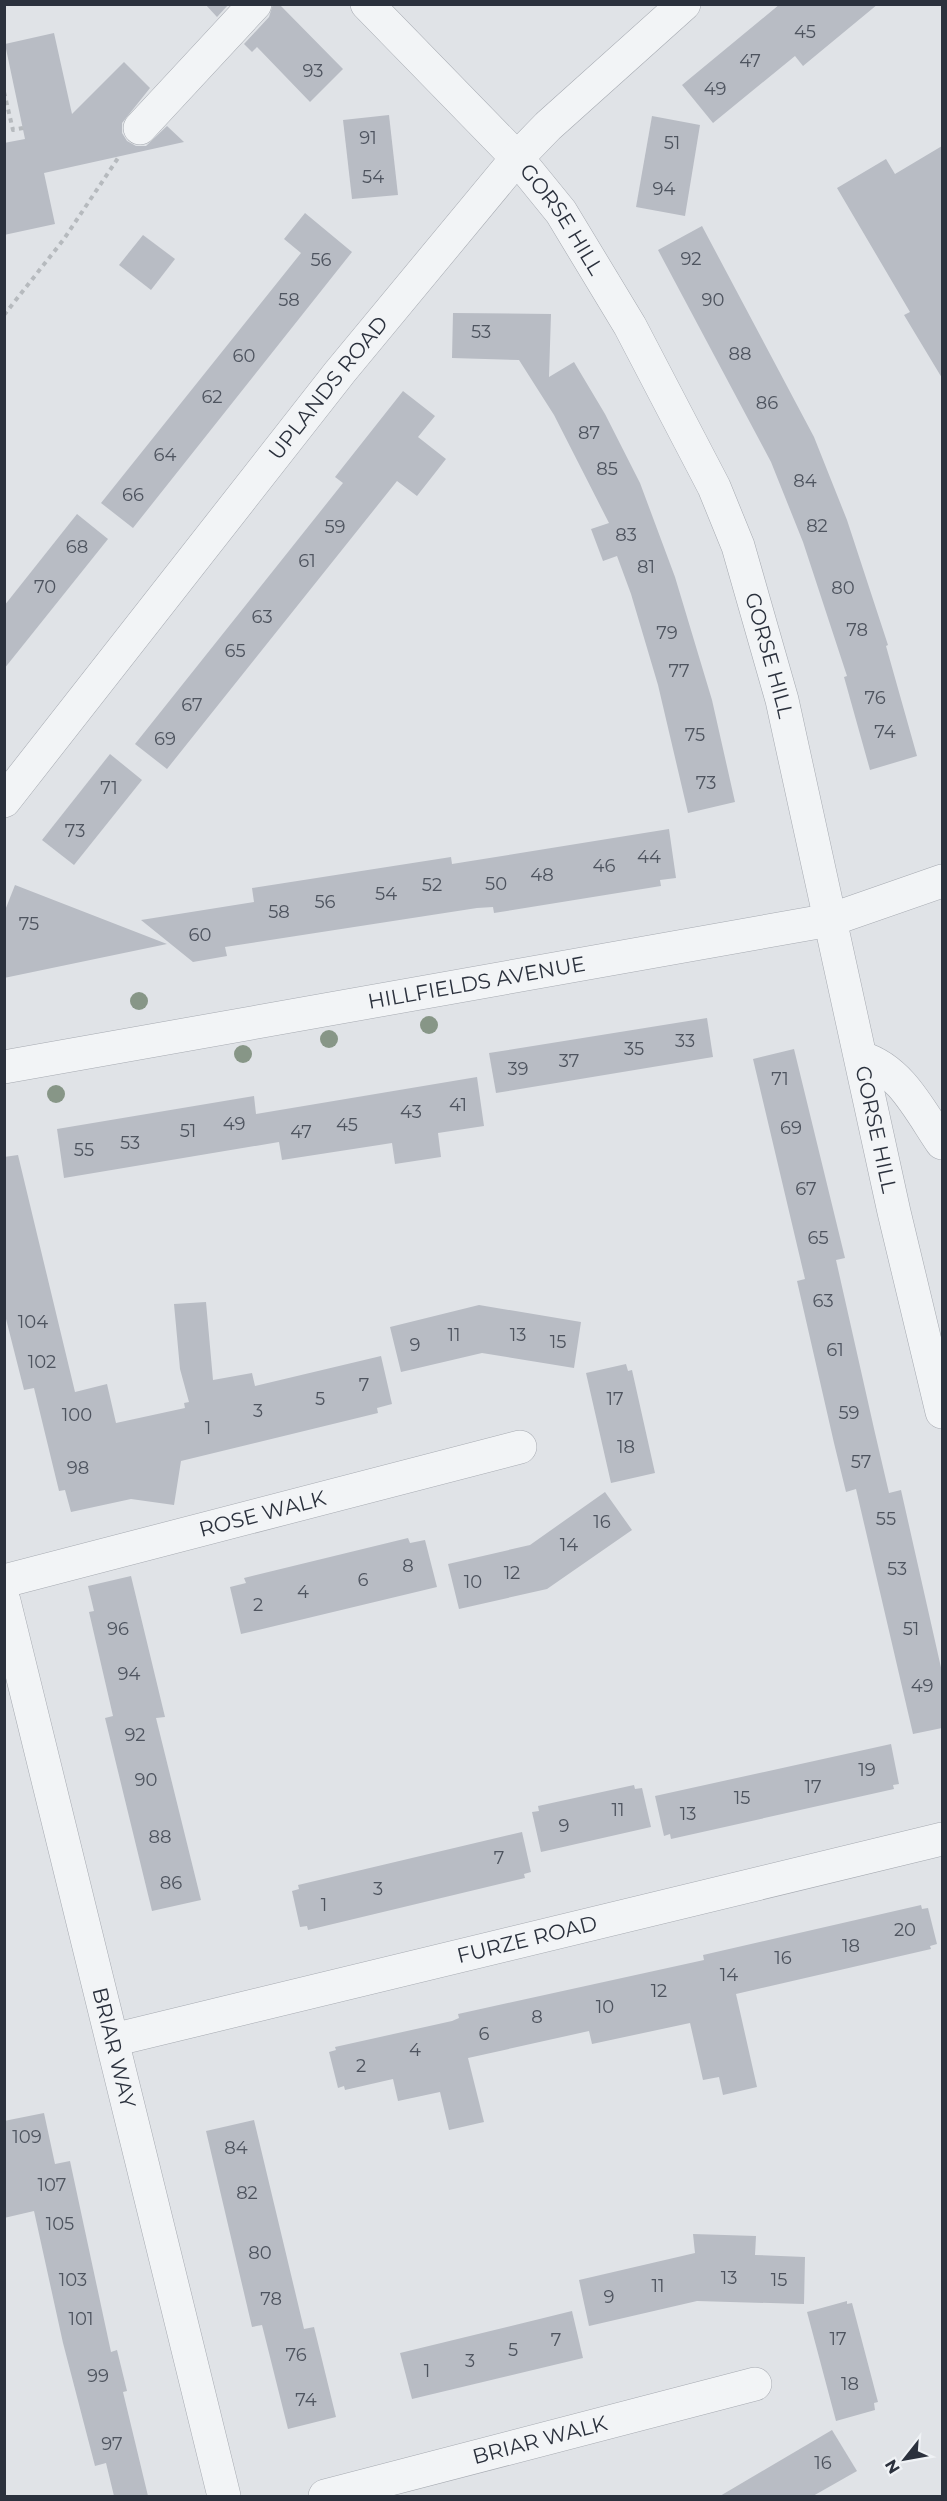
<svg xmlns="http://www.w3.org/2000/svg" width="947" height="2501" font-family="Montserrat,sans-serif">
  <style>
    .building { fill: #b8bcc4 }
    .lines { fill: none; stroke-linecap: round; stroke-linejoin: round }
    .minor-casing { stroke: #a6aab1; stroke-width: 34 }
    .path { stroke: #b6babe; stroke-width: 4; stroke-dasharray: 4.5 4.5; stroke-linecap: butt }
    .minor { stroke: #f2f4f6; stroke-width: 33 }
    .tree { fill: #879687 }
    .labels { text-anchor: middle; stroke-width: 5; stroke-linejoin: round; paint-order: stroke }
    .number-label { font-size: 18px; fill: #4e545f }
    .street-label { font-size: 21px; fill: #2b313d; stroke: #eff2f5 }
  </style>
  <rect width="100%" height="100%" fill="#e0e3e7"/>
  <g class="building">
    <path d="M205 4H229L217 17Z"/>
    <path d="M273 4H279L343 69 310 102 257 47 252 52 244 44 269 17Z"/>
    <path d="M780 4H878L803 66 795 56 713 123 682 85Z"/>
    <path d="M54 33 72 114 124 62 150 88 122 123V133L127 141 136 146H146L167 126 184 142 44 173 55 224 4 235V143L25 139 5 44Z"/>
    <path d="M389 115 398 195 352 199 343 120Z"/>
    <path d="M652 116 700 125 685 216 636 207Z"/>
    <path d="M942 146V378L904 315 910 312 837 188 886 159 895 174Z"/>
    <path d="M305 213 352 252 133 528 101 503 301 253 284 239Z"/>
    <path d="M702 226 814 437 847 520 888 645 886 646 917 756 870 770 844 677 847 676 803 542 771 462 658 250Z"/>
    <path d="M143 235 175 259 151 290 119 265Z"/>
    <path d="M453 313 551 314 549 377 574 362 605 414 640 483 675 577 712 700 735 802 688 813 658 685 631 594 617 556 603 561 591 529 609 523 554 415 519 360 452 358Z"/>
    <path d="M403 391 435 416 418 437 446 459 417 496 397 481 167 769 135 744 343 483 335 477Z"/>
    <path d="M77 514 108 539 4 669V606Z"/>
    <path d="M110 754 142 780 74 865 42 840Z"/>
    <path d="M669 829 676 878 660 880 661 886 494 913 493 907 477 908 225 947 227 956 193 962 141 920 254 902 252 888 451 857 452 864Z"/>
    <path d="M15 885 118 925 167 944 4 978V913Z"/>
    <path d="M707 1018 713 1057 496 1093 489 1053Z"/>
    <path d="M794 1049 845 1258 836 1260 875 1433 889 1493 901 1490 942 1672V1728L913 1734 856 1489 846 1492 834 1443 797 1281 805 1279 753 1059Z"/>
    <path d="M477 1077 484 1126 438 1133 441 1157 395 1164 392 1143 282 1160 279 1142 64 1178 57 1129 254 1096 256 1114Z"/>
    <path d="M18 1155 75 1392 107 1384 116 1423 185 1408 184 1403 189 1402 180 1369 174 1304 206 1302 213 1380 252 1373 255 1386 381 1356 392 1404 377 1408 378 1413 181 1461 174 1505 131 1499 71 1512 65 1490 59 1491 34 1388 24 1390 4 1311V1157Z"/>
    <path d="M479 1305 581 1322 574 1368 482 1353 401 1372 390 1327Z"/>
    <path d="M626 1364 628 1371 632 1370 655 1473 611 1483 586 1373Z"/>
    <path d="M605 1492 632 1530 547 1589 459 1609 448 1564 530 1545Z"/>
    <path d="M408 1538 410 1543 425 1540 437 1587 241 1634 230 1587 246 1583 244 1578Z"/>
    <path d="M131 1576 165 1717 156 1718 201 1900 152 1911 105 1718 113 1716 89 1612 94 1611 88 1586Z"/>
    <path d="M891 1744 899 1784 893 1785 894 1789 671 1839 670 1834 664 1836 655 1796Z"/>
    <path d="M634 1785 635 1789 642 1788 651 1827 541 1852 532 1812 539 1811 538 1806Z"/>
    <path d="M522 1832 531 1872 524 1874 525 1878 308 1930 307 1926 300 1927 292 1891 299 1889 298 1885Z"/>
    <path d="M921 1905 922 1909 928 1908 937 1944 930 1946 931 1949 736 1994 757 2087 723 2095 719 2077 703 2080 690 2023 592 2044 589 2031 468 2058 484 2122 449 2130 440 2092 398 2101 393 2079 345 2090 344 2086 338 2088 329 2052 336 2050 335 2047 452 2021 459 2018 458 2014 704 1960 703 1955Z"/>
    <path d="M44 2113 55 2164 70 2161 111 2352 117 2350 127 2391 123 2392 148 2496H114L106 2463 95 2466 63 2343 34 2211 4 2218V2121Z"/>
    <path d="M254 2120 304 2329 314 2327 336 2417 288 2429 262 2325 252 2327 206 2131Z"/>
    <path d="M693 2234 756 2236 755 2255 805 2257 804 2304 697 2301 589 2326 579 2280 695 2253Z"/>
    <path d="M847 2301V2304L852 2303 878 2402 874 2403 875 2410 836 2421 807 2312Z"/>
    <path d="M572 2311 583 2358 412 2399 400 2353Z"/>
    <path d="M832 2430 857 2471 813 2496H720Z"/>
  </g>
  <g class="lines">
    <g class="minor-casing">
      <g id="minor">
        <path id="s1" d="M367 4 517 158 561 212 630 326 714 487 738 546 782 700 894 1212 942 1412"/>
        <path d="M140 128 255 4"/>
        <path id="s2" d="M4 801 340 372 517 158 548 126 684 4"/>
        <path d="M862 1058C901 1070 920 1111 942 1143"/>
        <path id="s3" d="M4 1067 830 920 942 881"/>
        <path id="s4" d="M4 1581 520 1447"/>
        <path id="s5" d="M4 1601 224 2496"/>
        <path id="s6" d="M113 2040 942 1839"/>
        <path id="s7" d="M325 2496 755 2384"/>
      </g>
    </g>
    <g class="path">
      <path d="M4 92 13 130 23 128"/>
      <path d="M4 315 64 239 118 158"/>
    </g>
    <use href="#minor" class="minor"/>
  </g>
  <g class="tree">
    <circle cx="139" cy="1001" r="9"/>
    <circle cx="429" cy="1025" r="9"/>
    <circle cx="329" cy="1039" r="9"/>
    <circle cx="243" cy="1054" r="9"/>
    <circle cx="56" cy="1094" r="9"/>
  </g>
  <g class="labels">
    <g class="number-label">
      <text x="805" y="38">45</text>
      <text x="750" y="67">47</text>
      <text x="313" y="77">93</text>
      <text x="715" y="95">49</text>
      <text x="368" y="144">91</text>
      <text x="672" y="149">51</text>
      <text x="373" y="183">54</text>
      <text x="664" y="195">94</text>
      <text x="691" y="265">92</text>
      <text x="321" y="266">56</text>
      <text x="289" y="306">58</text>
      <text x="713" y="306">90</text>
      <text x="481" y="338">53</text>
      <text x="740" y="360">88</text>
      <text x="244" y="362">60</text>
      <text x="212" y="403">62</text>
      <text x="767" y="409">86</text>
      <text x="589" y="439">87</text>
      <text x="165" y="461">64</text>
      <text x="607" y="475">85</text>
      <text x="805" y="487">84</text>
      <text x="133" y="501">66</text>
      <text x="817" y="532">82</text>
      <text x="335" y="533">59</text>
      <text x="626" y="541">83</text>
      <text x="77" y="553">68</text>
      <text x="307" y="567">61</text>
      <text x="646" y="573">81</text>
      <text x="45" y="593">70</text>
      <text x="843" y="594">80</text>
      <text x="262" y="623">63</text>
      <text x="857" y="636">78</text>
      <text x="667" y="639">79</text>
      <text x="235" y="657">65</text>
      <text x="679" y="677">77</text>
      <text x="875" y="704">76</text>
      <text x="192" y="711">67</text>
      <text x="885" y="738">74</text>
      <text x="695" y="741">75</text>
      <text x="165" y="745">69</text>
      <text x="706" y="789">73</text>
      <text x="109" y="794">71</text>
      <text x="75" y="837">73</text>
      <text x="649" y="863">44</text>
      <text x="604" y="872">46</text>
      <text x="542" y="881">48</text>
      <text x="496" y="890">50</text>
      <text x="432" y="891">52</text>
      <text x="386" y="900">54</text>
      <text x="325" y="908">56</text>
      <text x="279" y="918">58</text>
      <text x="29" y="930">75</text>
      <text x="200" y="941">60</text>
      <text x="685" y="1047">33</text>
      <text x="634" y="1055">35</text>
      <text x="569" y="1067">37</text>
      <text x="518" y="1075">39</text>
      <text x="780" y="1085">71</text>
      <text x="458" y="1111">41</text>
      <text x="411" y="1118">43</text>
      <text x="234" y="1130">49</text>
      <text x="347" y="1131">45</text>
      <text x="791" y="1134">69</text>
      <text x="188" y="1137">51</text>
      <text x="301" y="1138">47</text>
      <text x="130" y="1149">53</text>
      <text x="84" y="1156">55</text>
      <text x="806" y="1195">67</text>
      <text x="818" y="1244">65</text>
      <text x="823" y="1307">63</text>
      <text x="33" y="1328">104</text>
      <text x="454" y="1341">11</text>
      <text x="518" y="1341">13</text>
      <text x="558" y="1348">15</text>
      <text x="415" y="1351">9</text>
      <text x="835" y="1356">61</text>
      <text x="42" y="1368">102</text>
      <text x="364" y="1391">7</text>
      <text x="320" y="1405">5</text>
      <text x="615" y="1405">17</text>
      <text x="258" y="1417">3</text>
      <text x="849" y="1419">59</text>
      <text x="77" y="1421">100</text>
      <text x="208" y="1434">1</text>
      <text x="626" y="1453">18</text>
      <text x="861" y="1468">57</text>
      <text x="78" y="1474">98</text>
      <text x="886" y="1525">55</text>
      <text x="602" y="1528">16</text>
      <text x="569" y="1551">14</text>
      <text x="408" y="1572">8</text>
      <text x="897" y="1575">53</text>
      <text x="512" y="1579">12</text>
      <text x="363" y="1586">6</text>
      <text x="473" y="1588">10</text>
      <text x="303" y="1598">4</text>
      <text x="258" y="1611">2</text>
      <text x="118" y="1635">96</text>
      <text x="911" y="1635">51</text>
      <text x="129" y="1680">94</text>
      <text x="922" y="1692">49</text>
      <text x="135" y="1741">92</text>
      <text x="867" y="1776">19</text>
      <text x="146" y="1786">90</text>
      <text x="813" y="1793">17</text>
      <text x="742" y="1804">15</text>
      <text x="618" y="1816">11</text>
      <text x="688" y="1820">13</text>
      <text x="564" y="1832">9</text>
      <text x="160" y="1843">88</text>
      <text x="499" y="1864">7</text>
      <text x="171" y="1889">86</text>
      <text x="378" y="1895">3</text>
      <text x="324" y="1911">1</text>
      <text x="905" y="1936">20</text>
      <text x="851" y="1952">18</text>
      <text x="783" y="1964">16</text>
      <text x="729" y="1981">14</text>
      <text x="659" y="1997">12</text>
      <text x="605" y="2013">10</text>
      <text x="537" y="2023">8</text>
      <text x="484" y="2040">6</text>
      <text x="415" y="2056">4</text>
      <text x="361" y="2072">2</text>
      <text x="27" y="2143">109</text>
      <text x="236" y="2154">84</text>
      <text x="52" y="2191">107</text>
      <text x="247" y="2199">82</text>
      <text x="60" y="2230">105</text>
      <text x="260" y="2259">80</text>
      <text x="729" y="2284">13</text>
      <text x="73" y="2286">103</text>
      <text x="779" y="2286">15</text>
      <text x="658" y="2292">11</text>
      <text x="609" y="2303">9</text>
      <text x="271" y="2305">78</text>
      <text x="81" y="2325">101</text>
      <text x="838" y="2345">17</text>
      <text x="556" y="2346">7</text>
      <text x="513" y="2356">5</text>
      <text x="296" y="2361">76</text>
      <text x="470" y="2367">3</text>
      <text x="427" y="2377">1</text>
      <text x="98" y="2382">99</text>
      <text x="850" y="2390">18</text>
      <text x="306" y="2406">74</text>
      <text x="112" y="2450">97</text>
      <text x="823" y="2469">16</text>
    </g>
    <g class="street-label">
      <text dy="7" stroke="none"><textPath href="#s1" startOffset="291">GORSE HILL</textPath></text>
      <text dy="7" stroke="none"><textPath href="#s2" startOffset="525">UPLANDS ROAD</textPath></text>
      <text dy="7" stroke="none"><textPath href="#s1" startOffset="777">GORSE HILL</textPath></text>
      <text dy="7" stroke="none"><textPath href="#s3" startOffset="480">HILLFIELDS AVENUE</textPath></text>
      <text dy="7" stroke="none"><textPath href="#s1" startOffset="1263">GORSE HILL</textPath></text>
      <text dy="7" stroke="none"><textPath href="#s4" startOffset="267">ROSE WALK</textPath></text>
      <text dy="7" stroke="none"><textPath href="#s6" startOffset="426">FURZE ROAD</textPath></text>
      <text dy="7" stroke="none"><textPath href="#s5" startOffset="460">BRIAR WAY</textPath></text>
      <text dy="7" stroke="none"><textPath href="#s7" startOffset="222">BRIAR WALK</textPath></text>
    </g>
  </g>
  <rect width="947" height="2501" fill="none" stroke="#2b313d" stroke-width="12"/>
  <g transform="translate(905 2459) rotate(239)" stroke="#eff2f5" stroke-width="4.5" paint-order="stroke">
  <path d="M0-4.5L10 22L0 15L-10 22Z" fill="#2b313d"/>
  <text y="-9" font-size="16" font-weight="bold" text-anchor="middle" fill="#2b313d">N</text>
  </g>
</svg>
